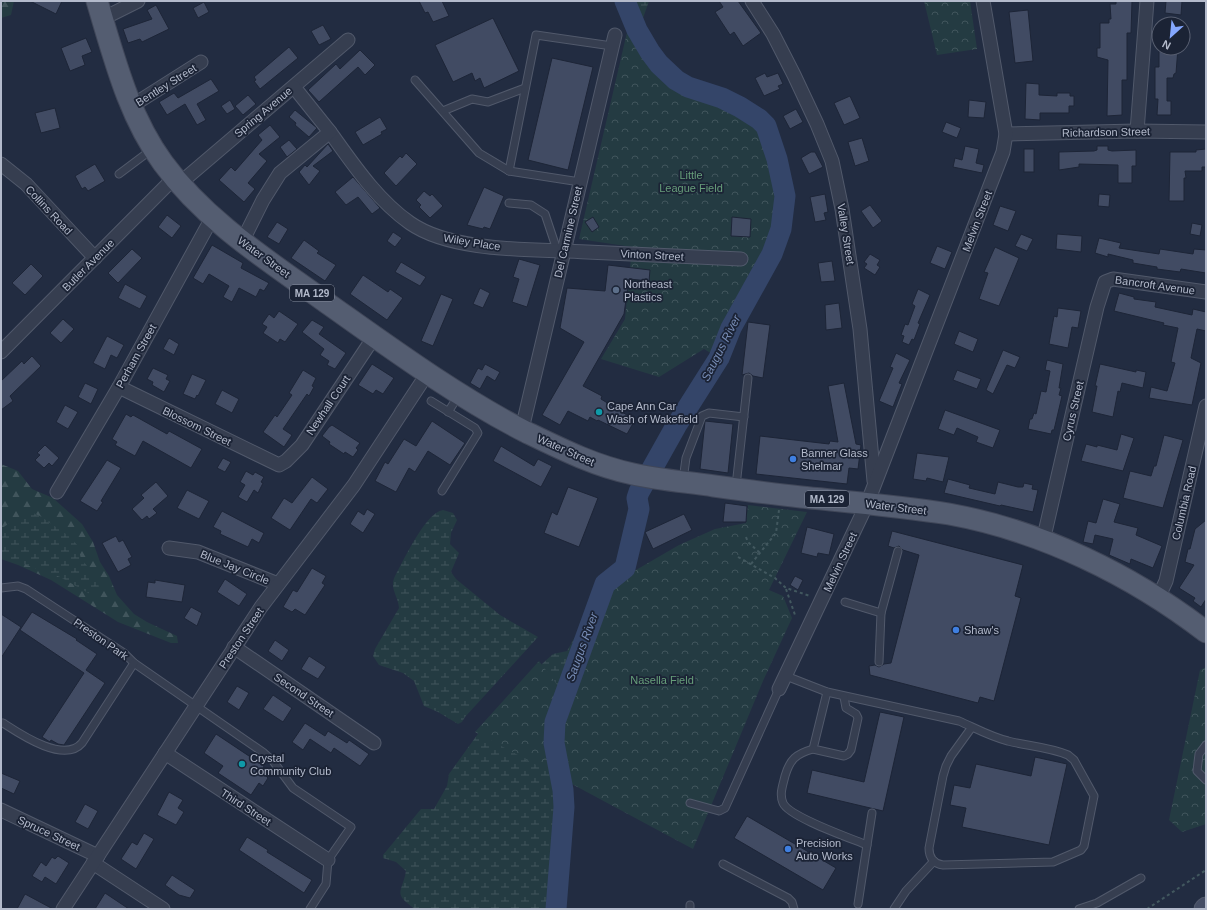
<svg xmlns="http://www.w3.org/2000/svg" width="1207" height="910" font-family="Helvetica,sans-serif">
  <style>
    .forest { fill: url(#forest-firs) }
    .wetland { fill: url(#wetland-marsh) }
    .park { fill: url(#park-crowns) }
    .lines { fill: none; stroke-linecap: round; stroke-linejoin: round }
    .river { stroke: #344569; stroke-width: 21 }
    .building { fill: #414b63; stroke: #1d2537 }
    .service-casing { stroke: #51596b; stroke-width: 9 }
    .minor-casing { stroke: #51596b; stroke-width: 15 }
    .secondary-casing { stroke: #51596b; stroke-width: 21 }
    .primary-casing { stroke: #404759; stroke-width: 23 }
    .path { stroke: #42585f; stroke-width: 2; stroke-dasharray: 3 3; stroke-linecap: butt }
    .service { stroke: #363e50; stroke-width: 7 }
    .minor { stroke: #363e50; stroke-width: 13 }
    .secondary { stroke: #444d64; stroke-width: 19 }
    .primary { stroke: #545d71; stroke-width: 21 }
    .service-dot { fill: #5c6f8a; stroke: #1b2335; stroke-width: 1.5 }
    .culture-dot { fill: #0f9aa8; stroke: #1b2335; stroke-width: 1.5 }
    .shop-dot { fill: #3f7fe0; stroke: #1b2335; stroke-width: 1.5 }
    .labels { text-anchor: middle; stroke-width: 3.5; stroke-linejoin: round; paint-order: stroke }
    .shield { fill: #1b2335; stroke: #858d9e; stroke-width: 1 }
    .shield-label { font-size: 10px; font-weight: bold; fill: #b3bacb }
    .street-label { font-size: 11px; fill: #b3bacb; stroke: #1b2335 }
    .park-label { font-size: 11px; fill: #679e7a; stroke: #1b2335 }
    .poi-label { font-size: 11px; fill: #b3bacb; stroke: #1b2335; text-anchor: start }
    .water-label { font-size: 12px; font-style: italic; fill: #778cb5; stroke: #1b2335 }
  </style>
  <defs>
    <pattern id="forest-firs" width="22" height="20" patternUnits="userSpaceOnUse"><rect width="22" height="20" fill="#243b42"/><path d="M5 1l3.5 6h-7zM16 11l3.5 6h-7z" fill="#41555c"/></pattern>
    <pattern id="wetland-marsh" width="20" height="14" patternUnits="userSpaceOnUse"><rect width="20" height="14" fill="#243b42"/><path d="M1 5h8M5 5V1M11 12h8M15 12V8" fill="none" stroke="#41555c"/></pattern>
    <pattern id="park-crowns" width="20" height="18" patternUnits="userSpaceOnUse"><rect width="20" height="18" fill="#243b42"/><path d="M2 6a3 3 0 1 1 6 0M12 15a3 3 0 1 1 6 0" fill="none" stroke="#41555c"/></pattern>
  </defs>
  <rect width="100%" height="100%" fill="#222c41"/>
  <g class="forest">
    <path d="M1 1H14L11 15 1 18Z"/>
    <path d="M1 464 18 471 32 489 53 498 82 524 93 542 100 562 109 576 117 595 134 614 147 622 177 636 178 643H171L118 622 51 580 18 565 1 559Z"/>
  </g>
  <g class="wetland">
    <path d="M614 1H649L642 21 632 30 625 14Z"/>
    <path d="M443 510 453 513 457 520 451 533 450 544 459 553 451 572 456 579 500 615 538 637 465 717 462 722 458 724 438 712 424 706 414 681 403 673 379 665 373 656 375 649 399 608C398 595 389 589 395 576 404 560 425 513 443 510Z"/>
    <path d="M33 513 40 516 69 536 78 546 81 559 89 568 92 578 98 582 99 588 98 593 90 594 60 577 1 556V529L18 517Z"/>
    <path d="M585 630C575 723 564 816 560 909H415C392 893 402 893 406 871L396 862 383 858V855L421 809H434L447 786 449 774 485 724 518 692 543 663 553 654 567 651 576 635Z"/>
  </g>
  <g class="park">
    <path d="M924 1H970L977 49 937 55Z"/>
    <path d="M631 15 650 52 659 64 676 80 688 87 722 98 740 107 759 119 766 126 771 135 777 159 785 196 779 237 772 254 731 328 719 358 704 349 659 377 601 359 625 319 632 247 579 239Z"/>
    <path d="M748 505 807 512 769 590 783 596 792 618 763 681 693 849 475 732 539 661 561 690 575 646 597 599 629 574 679 545 715 529 746 523Z"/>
    <path d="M1206 667V824L1182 832 1169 820 1200 670Z"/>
  </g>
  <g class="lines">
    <path class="river" d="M556 909 564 807 563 790 554 743 555 722 605 584 625 568 639 509 637 498 639 492 676 426 719 358 731 328 772 254 781 229 785 196 777 159 766 126 759 119 740 107 722 98 688 87 676 80 659 64 650 52 637 30 625 1"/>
  </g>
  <g class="building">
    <path d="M30 1H62L56 14Z"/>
    <path d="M419 1H442L449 16 433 22 428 12 425 13Z"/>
    <path d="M719 1H738L761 33 743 46 734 32 730 35 715 12 723 7Z"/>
    <path d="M1116 1H1132L1131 33H1127V80H1122V115L1107 116 1108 60 1097 57V48H1100V23H1109V19H1111L1110 4H1116Z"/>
    <path d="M1166 1H1182L1181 15 1165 13Z"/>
    <path d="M204 2 209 12 198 18 193 8Z"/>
    <path d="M156 5 169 29 142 42 140 39 128 43 123 29 152 19 147 10Z"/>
    <path d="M1028 10 1033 61 1015 63 1009 12Z"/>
    <path d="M493 18 519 71 484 88 480 78 475 81 472 73 453 82 435 45Z"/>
    <path d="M323 25 331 39 319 45 311 31Z"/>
    <path d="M86 38 92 52 82 56 85 65 70 71 61 48Z"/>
    <path d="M289 47 298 58 260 89 254 81 256 80 254 77Z"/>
    <path d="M1159 48H1178L1176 73 1174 74 1173 78H1167V101H1171V115H1157L1158 99H1155V67H1159Z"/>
    <path d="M360 50 375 65 365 75 358 67 319 102 308 90 336 64 340 69Z"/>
    <path d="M552 58 593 67 568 170 528 160Z"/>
    <path d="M765 73 767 77 778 73 783 84 778 86 780 89 764 96 755 78Z"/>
    <path d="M211 79 219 91 197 104 206 120 197 125 185 104 167 115 159 102 174 93 178 98Z"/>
    <path d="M1026 83 1039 84V95L1057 96V93H1070V96H1074V106H1069V113H1040V120L1025 119Z"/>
    <path d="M248 95 256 104 243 115 235 106Z"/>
    <path d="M850 96 860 118 844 125 834 103Z"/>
    <path d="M230 100 235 109 227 114 221 106Z"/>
    <path d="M969 100 986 102 984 118 968 117Z"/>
    <path d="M55 108 60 128 41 133 35 113Z"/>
    <path d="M796 109 803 122 790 129 783 116Z"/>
    <path d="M295 110 317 128 309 137 295 125 296 123 289 117Z"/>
    <path d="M380 117 387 129 381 132 382 134 363 145 355 132Z"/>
    <path d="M946 122 961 128 957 138 942 132Z"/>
    <path d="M270 125 280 137 259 154 267 161 248 183 255 189 244 202 219 180 231 167 235 171 262 140 258 135Z"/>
    <path d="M862 138 869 161 855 166 848 142Z"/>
    <path d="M289 140 297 149 287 157 280 147Z"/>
    <path d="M328 144 333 151 313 166 320 171 309 185 299 172 305 165 307 167Z"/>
    <path d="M965 146 979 149 976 163 984 165 982 173 953 167 955 158 962 160Z"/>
    <path d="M1097 146H1108V150L1112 151 1136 150V166H1132V183H1118V165L1079 164V167L1059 170V152L1094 151 1097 150Z"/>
    <rect x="1024" y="149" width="10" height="23"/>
    <path d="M1206 149V167H1202V171H1185L1186 178H1184V201H1169L1170 152H1196V150Z"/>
    <path d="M811 152H815L823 167 809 174 801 158Z"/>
    <path d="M406 153 417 164 396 186 384 173 400 156 402 158Z"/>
    <path d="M95 164 105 181 88 191 85 187 82 189 75 176Z"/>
    <path d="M353 177 380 208 372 214 358 197 346 205 335 192Z"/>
    <path d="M484 187 504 196 490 229 484 227 483 229 467 225Z"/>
    <path d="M424 191 430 196 432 194 443 206 430 218 419 207 421 205 416 200Z"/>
    <path d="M825 194 828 212 824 213 826 220 815 222 810 197Z"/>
    <path d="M1099 194 1110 195 1109 207 1098 206Z"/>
    <path d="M870 205 882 221 873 228 861 211Z"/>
    <path d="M1000 206 1016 211 1008 231 993 225Z"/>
    <path d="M167 215 181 226 172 238 158 227Z"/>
    <path d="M593 217 599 227 592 232 585 222Z"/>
    <path d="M732 217 751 219 750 237 731 236Z"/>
    <path d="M277 222 288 229 279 244 267 237Z"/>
    <path d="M1192 223 1202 225 1200 236 1190 234Z"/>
    <path d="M393 232 402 238 395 247 387 241Z"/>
    <path d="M1021 234 1033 239 1027 251 1015 246Z"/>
    <path d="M1057 234 1082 236 1081 252 1056 249Z"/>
    <path d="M1099 238 1121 243 1119 248 1159 254 1160 249 1193 254 1194 249 1206 250V273L1181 269 1180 272 1157 269V267L1133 263V260L1108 254V257L1095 253Z"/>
    <path d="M304 240 319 251 317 253 336 265 325 281 291 258Z"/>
    <path d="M212 245 243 263 241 268 269 283 264 291 260 289 256 297 239 288 232 302 223 297 229 286 209 274 203 284 193 278Z"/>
    <path d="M937 246 952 252 945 269 930 263Z"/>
    <path d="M995 247 1019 258 999 306 979 299 988 273 984 272Z"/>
    <path d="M132 249 142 258 118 283 108 273Z"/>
    <path d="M870 254 880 260 877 265 880 267 875 275 864 268 867 264 864 262Z"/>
    <path d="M519 259 540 265 527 307 512 302 519 279 513 277Z"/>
    <path d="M832 261 835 281 821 282 818 263Z"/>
    <path d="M401 262 426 277 420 286 395 272Z"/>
    <path d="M31 264 43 276 25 295 12 283Z"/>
    <path d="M608 265 650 270 649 281 629 279 624 314 583 386 602 396 601 399 635 420 627 434 598 420 597 421 590 417 588 421 568 411 560 425 542 415 584 342 560 328 567 288 605 291Z"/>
    <path d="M363 275 388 292 390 289 403 298 387 320 350 294Z"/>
    <path d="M125 284 147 296 140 309 118 298Z"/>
    <path d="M480 288 490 293 483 308 473 304Z"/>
    <path d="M918 289 930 295 918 323 920 324 914 340 912 339 909 345 902 342 904 336 901 335 905 324 908 325 915 306 912 304Z"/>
    <path d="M1119 293 1134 297V299L1156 302 1155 307 1192 315 1193 309 1206 312V331L1197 329 1191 358 1201 363 1192 405 1149 398 1151 387 1167 391 1175 363 1171 362 1178 328 1163 325 1164 323 1114 311Z"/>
    <path d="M441 294 453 299 433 346 421 341Z"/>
    <path d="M839 303 842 328 826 330 825 305Z"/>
    <path d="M1058 308 1081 311 1078 328 1072 327 1068 348 1049 344 1054 316 1057 317Z"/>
    <path d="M279 311 298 324 285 342 280 339 278 343 263 333 267 327 262 324 269 314 274 318Z"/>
    <path d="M63 319 74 329 61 343 50 333Z"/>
    <path d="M312 320 324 327 319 334 346 353 335 369 327 365 329 361 320 355 324 349 302 332Z"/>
    <path d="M748 322 770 325 763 378 753 376 749 373 742 375Z"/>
    <path d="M959 331 978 339 973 352 954 344Z"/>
    <path d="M107 336 124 345 117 358 111 355 105 369 93 363Z"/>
    <path d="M169 338 179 344 174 355 163 349Z"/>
    <path d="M1003 350 1020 357 1015 368 1007 365 993 394 986 390Z"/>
    <path d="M896 353 910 360 899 383 902 384 893 407 879 401 893 368 890 367Z"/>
    <path d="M32 356 41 366 10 396 13 401 1 410V381L22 361 24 364Z"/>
    <path d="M1047 360 1063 364 1059 388H1061L1059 395 1062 396 1054 430H1052L1051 434 1028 429 1030 419H1032L1034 413 1036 414 1041 391 1046 392 1050 371 1045 370Z"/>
    <path d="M372 364 394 378 383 394 376 390 373 394 358 385Z"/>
    <path d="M485 364 500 372 495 381 487 376 480 389 470 383 478 368 482 370Z"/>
    <path d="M1100 364 1136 372V370L1146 372 1143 388 1122 383 1120 392 1118 391 1113 417 1092 412 1097 386H1095Z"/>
    <path d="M153 368 168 375 166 379 170 381 164 392 152 385 153 382 147 379Z"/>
    <path d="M303 370 316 378 312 386 314 387 309 396 307 394 283 429 292 435 284 447 263 432 275 415 277 417 292 395 289 393Z"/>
    <path d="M957 370 981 379 977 389 953 380Z"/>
    <path d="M192 374 206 380 198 396 197 395 195 399 183 394Z"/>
    <path d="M85 383 98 389 91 404 78 397Z"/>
    <path d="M844 383 856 444 861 445 858 469 849 468 847 484 756 474 760 436 829 444 830 441 838 442 828 386Z"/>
    <path d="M222 390 239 399 232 413 215 404Z"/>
    <path d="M65 405 78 412 68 429 56 422Z"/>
    <path d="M945 410 1000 430 993 448 976 442 978 437 957 428 954 435 938 429Z"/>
    <path d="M126 414 131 417 133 415 167 434 169 431 202 449 191 468 143 441 135 456 115 445 117 442 112 439Z"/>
    <path d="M432 421 465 443 450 465 428 451 415 472 409 468 396 492 375 481 385 462 388 464 404 439 416 446Z"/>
    <path d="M705 421 733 424 728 473 700 469Z"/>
    <path d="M332 425 360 443 356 448 358 450 353 457 345 452 344 454 329 444 330 442 322 436 329 427Z"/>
    <path d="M1121 434 1134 438 1123 471 1081 461 1086 444 1097 447V445L1117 450Z"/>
    <path d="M1164 435 1183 440 1163 508 1123 498 1130 471 1151 476 1154 466H1156Z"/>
    <path d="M45 445 59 458 52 466 49 463 44 468 35 460 40 455 37 453Z"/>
    <path d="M501 446 534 466 538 459 552 466 541 487 493 461Z"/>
    <path d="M917 453 949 457 943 482 927 478 926 481 913 479Z"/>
    <path d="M223 458 231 462 225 472 217 468Z"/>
    <path d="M107 460 121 468 101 501 103 502 97 511 80 501Z"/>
    <path d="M246 471 253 475 255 472 264 477 261 482 263 483 258 493 254 490 247 502 238 497 245 485 240 482Z"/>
    <path d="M312 477 328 489 317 503 311 499 290 530 271 518 284 498 292 503Z"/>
    <path d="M948 479 970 485 969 488 995 494 998 482 1018 487H1023L1024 483 1033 485 1032 489 1038 490 1033 512 1001 505 1000 506 944 493Z"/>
    <path d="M156 482 168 496 153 509 157 513 149 519 147 516 142 520 132 509 144 498 141 495Z"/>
    <path d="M568 487 598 498 579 547 544 533 552 512 557 515Z"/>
    <path d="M187 490 209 501 199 519 177 508Z"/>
    <path d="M1103 499 1120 504 1114 522 1138 528 1136 535 1162 546 1153 568 1131 559 1130 564 1109 555 1113 539 1095 535 1093 544 1083 542 1088 521 1096 523Z"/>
    <path d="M725 503 747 506 746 522H723Z"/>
    <path d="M367 509 375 514 363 533 350 524 358 511 364 515Z"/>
    <path d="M222 511 264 533 259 543 252 539 248 547 220 534 221 531 213 527Z"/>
    <path d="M684 514 692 530 653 549 645 532Z"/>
    <path d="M1206 520V599L1201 607 1193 601 1195 598 1179 588 1194 565 1185 562 1188 549H1190L1195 529Z"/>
    <path d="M807 527 834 534 829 555 818 553 817 557 801 553Z"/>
    <path d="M892 531 1023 565 1015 596 1021 598 994 701 980 697 978 703 870 675 869 666 875 665 879 667 884 664 891 663 919 555 903 550 899 546 894 548 888 546Z"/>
    <path d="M116 536 119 542 123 540 132 557 128 559 131 565 118 572 102 543Z"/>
    <path d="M312 568 326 576 322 583 325 585 305 615 295 609 292 612 283 607 293 590 297 592Z"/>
    <path d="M795 576 803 580 798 590 790 585Z"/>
    <path d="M225 579 247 594 239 606 217 592Z"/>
    <path d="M155 580 185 585 182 602 146 597 148 582 155 583Z"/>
    <path d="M191 607 202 613 197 626 184 618Z"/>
    <path d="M32 612 77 639 76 640 97 654 86 670 105 683 64 745 58 744 51 740 50 742 42 737 84 673 20 630Z"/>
    <path d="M1 614 21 627 1 658Z"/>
    <path d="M275 640 289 650 282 661 268 651Z"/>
    <path d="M309 656 326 667 318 679 301 669Z"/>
    <path d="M237 686 249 693 239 710 227 702Z"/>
    <path d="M273 695 292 708 283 722 263 709Z"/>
    <path d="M880 712 904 717 883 811 807 793 812 770 864 782Z"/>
    <path d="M305 723 325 736 328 731 347 743 349 740 369 754 360 766 334 748 331 753 310 739 303 750 292 742Z"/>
    <path d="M216 734 264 766 262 770 266 774 265 775 268 778 263 786 259 783 251 795 218 773 223 766 204 753Z"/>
    <path d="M1035 757 1067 764 1049 845 962 827 966 808 950 805 954 785 970 788 976 764 1031 776Z"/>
    <path d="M1 773 20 781 14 794 1 788Z"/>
    <path d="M169 792 183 800 178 808 184 812 176 825 157 815Z"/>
    <path d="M85 804 98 811 88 829 75 822Z"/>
    <path d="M747 816 836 868 823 890 734 838Z"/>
    <path d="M144 833 154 839 136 869 121 859 132 842 137 845Z"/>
    <path d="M247 837 268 850 267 852 312 880 304 893 239 850Z"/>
    <path d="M58 856 69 863 56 884 45 877 42 882 32 876 41 862 46 866 52 857 55 859Z"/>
    <path d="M172 875 195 890 190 898 179 895 165 885Z"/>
    <path d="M105 893 129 909H95Z"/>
    <path d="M25 894 53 909H17Z"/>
  </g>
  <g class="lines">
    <g class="service-casing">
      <g id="service">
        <path d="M415 80 479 153 509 171 580 182"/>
        <path d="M443 111 472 99 488 102 525 88"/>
        <path d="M509 171 536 35 612 46"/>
        <path d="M119 174 151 150"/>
        <path d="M509 203 531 205 545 214 557 250"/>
        <path d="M431 401 475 428 478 433 442 491"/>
        <path d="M448 412 459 395"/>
        <path d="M683 480 686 458 702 416 709 413 744 417"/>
        <path d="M736 486 748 378"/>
        <path d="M1 588 18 586 26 589 124 653 134 663 264 753 273 761 293 788 351 827 328 860 326 884 310 909"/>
        <path d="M845 602 881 613 879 662"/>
        <path d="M881 613 898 551"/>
        <path d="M786 676 827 692 959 721C975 728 991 737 1008 741 1027 746 1049 747 1068 755L1074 760 1094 796 1084 846 1081 850 1053 862 943 865C934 864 929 858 929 848L943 776 946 766 951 756 972 727"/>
        <path d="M827 692 813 749 844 756 848 754 851 750 858 718 856 714 846 708 844 697"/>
        <path d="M3 723C20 734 64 764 82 743L134 663"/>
        <path d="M1206 745 1199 754 1197 771 1206 780"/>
        <path d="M813 749C796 754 790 759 785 776 783 785 779 794 783 803 789 817 850 838 867 845L858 904"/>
        <path d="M690 803 719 811 725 808 779 689"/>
        <path d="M867 845 872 813"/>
        <path d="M723 864 788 898 792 902 794 909"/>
        <path d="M690 909V905"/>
        <path d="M894 909 906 891 934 861"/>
        <path d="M1079 909 1097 903 1141 878"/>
      </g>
    </g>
    <g class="minor-casing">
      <g id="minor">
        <path d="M752 1 773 34 794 75 817 124 832 161 842 209 860 329 874 481"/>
        <path d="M102 19 138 1"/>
        <path d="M130 107 201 62"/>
        <path d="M1137 131 1147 1"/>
        <path d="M330 132C353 164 377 200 410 223 453 253 535 249 587 252 639 254 690 257 741 259"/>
        <path d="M1006 134 1137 131 1206 132"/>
        <path d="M1 164 26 184 95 258"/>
        <path d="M179 184 348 40"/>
        <path d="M242 242 263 200 280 173 330 132 294 87"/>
        <path d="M1 352 174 178"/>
        <path d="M119 387 279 465 286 461 302 445 374 337"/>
        <path d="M522 429 615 35"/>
        <path d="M57 492 119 387 212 218"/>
        <path d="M1043 541 1097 307 1105 282 1113 279 1206 292"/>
        <path d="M169 548 198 552 278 584"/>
        <path d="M1158 598 1166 581 1206 406"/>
        <path d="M234 647 374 743"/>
        <path d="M779 689 867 504 1003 152 1006 134 983 1"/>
        <path d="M165 753 328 860"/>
        <path d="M1 810 98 856"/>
        <path d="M93 863 163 909"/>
        <path d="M63 909 261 607 354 485 427 374"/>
      </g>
    </g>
    <g class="secondary-casing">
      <path id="secondary" d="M1204 909 1206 907"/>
    </g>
    <g class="primary-casing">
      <path id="primary" d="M97 1C114 57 128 115 163 163 206 222 269 261 327 303 392 349 456 396 526 432 561 449 595 466 633 474 660 480 687 482 714 486 743 490 772 494 801 497 851 502 900 506 949 514 1042 531 1132 575 1206 632"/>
    </g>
    <g class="path">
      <path d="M746 537 748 542 760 553"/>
      <path d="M738 557 775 578 786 588 810 596"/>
      <path d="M751 564 776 533 779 510"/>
      <path d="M786 589 795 615"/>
      <path d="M1147 909 1206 870"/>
    </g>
    <use href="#service" class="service"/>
    <use href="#minor" class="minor"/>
    <use href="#secondary" class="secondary"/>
    <use href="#primary" class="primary"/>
  </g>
  <circle class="service-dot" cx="616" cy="290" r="4"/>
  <g class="culture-dot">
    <circle cx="599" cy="412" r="4"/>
    <circle cx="242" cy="764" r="4"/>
  </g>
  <g class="shop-dot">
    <circle cx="793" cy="459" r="4"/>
    <circle cx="956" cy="630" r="4"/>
    <circle cx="788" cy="849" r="4"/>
  </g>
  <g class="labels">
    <g class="shield">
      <rect x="290" y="285" width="44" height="16" rx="3"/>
      <rect x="805" y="491" width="44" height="16" rx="3"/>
    </g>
    <g class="shield-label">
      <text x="312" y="297">MA 129</text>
      <text x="827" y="503">MA 129</text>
    </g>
    <g class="street-label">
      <text transform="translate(166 85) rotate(-32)" y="4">Bentley Street</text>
      <text transform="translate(263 112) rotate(-40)" y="4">Spring Avenue</text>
      <text transform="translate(1106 132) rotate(-1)" y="4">Richardson Street</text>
      <text transform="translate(49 210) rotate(47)" y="4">Collins Road</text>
      <text transform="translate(977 221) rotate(-69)" y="4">Melvin Street</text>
      <text transform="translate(568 232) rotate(-77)" y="4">Del Carmine Street</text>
      <text transform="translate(846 234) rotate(81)" y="4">Valley Street</text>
      <text transform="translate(472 242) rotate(9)" y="4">Wiley Place</text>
      <text transform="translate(652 255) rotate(3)" y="4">Vinton Street</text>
      <text transform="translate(264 257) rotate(36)" y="4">Water Street</text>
      <text transform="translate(88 265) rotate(-45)" y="4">Butler Avenue</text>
      <text transform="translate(1155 285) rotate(8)" y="4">Bancroft Avenue</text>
      <text transform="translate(136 356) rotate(-61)" y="4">Perham Street</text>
      <text transform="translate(328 405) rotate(-56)" y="4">Newhall Court</text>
      <text transform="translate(1073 411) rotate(-77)" y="4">Cyrus Street</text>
      <text transform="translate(197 426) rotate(26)" y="4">Blossom Street</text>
      <text transform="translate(566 450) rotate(24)" y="4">Water Street</text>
      <text transform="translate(1184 503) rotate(-77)" y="4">Columbia Road</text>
      <text transform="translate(896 507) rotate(7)" y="4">Water Street</text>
      <text transform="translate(840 562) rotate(-65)" y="4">Melvin Street</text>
      <text transform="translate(235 567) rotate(22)" y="4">Blue Jay Circle</text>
      <text transform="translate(241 638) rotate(-56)" y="4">Preston Street</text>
      <text transform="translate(101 639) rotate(35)" y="4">Preston Park</text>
      <text transform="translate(304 695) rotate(34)" y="4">Second Street</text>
      <text transform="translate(246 807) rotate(33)" y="4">Third Street</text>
      <text transform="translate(49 833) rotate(25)" y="4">Spruce Street</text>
    </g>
    <g class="park-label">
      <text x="691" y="179">Little<tspan x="691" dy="13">League Field</tspan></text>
      <text x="662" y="684">Nasella Field</text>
    </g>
    <g class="poi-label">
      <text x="624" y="288">Northeast<tspan x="624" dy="13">Plastics</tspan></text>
      <text x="607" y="410">Cape Ann Car<tspan x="607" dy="13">Wash of Wakefield</tspan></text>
      <text x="801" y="457">Banner Glass<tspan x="801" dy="13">Shelmar</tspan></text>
      <text x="964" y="634">Shaw's</text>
      <text x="250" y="762">Crystal<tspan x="250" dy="13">Community Club</tspan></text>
      <text x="796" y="847">Precision<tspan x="796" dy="13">Auto Works</tspan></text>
    </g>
    <g class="water-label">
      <text transform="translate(721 348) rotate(-63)" y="4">Saugus River</text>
      <text transform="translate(582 647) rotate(-70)" y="4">Saugus River</text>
    </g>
  </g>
  <rect width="1207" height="910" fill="none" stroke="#b3bacb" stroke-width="4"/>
  <g transform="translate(1171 36) rotate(207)"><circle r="19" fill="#1b2335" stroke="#585f71"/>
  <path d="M0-3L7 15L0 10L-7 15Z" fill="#84a7ff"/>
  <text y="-6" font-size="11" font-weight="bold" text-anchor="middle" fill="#b3bacb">N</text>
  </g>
</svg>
